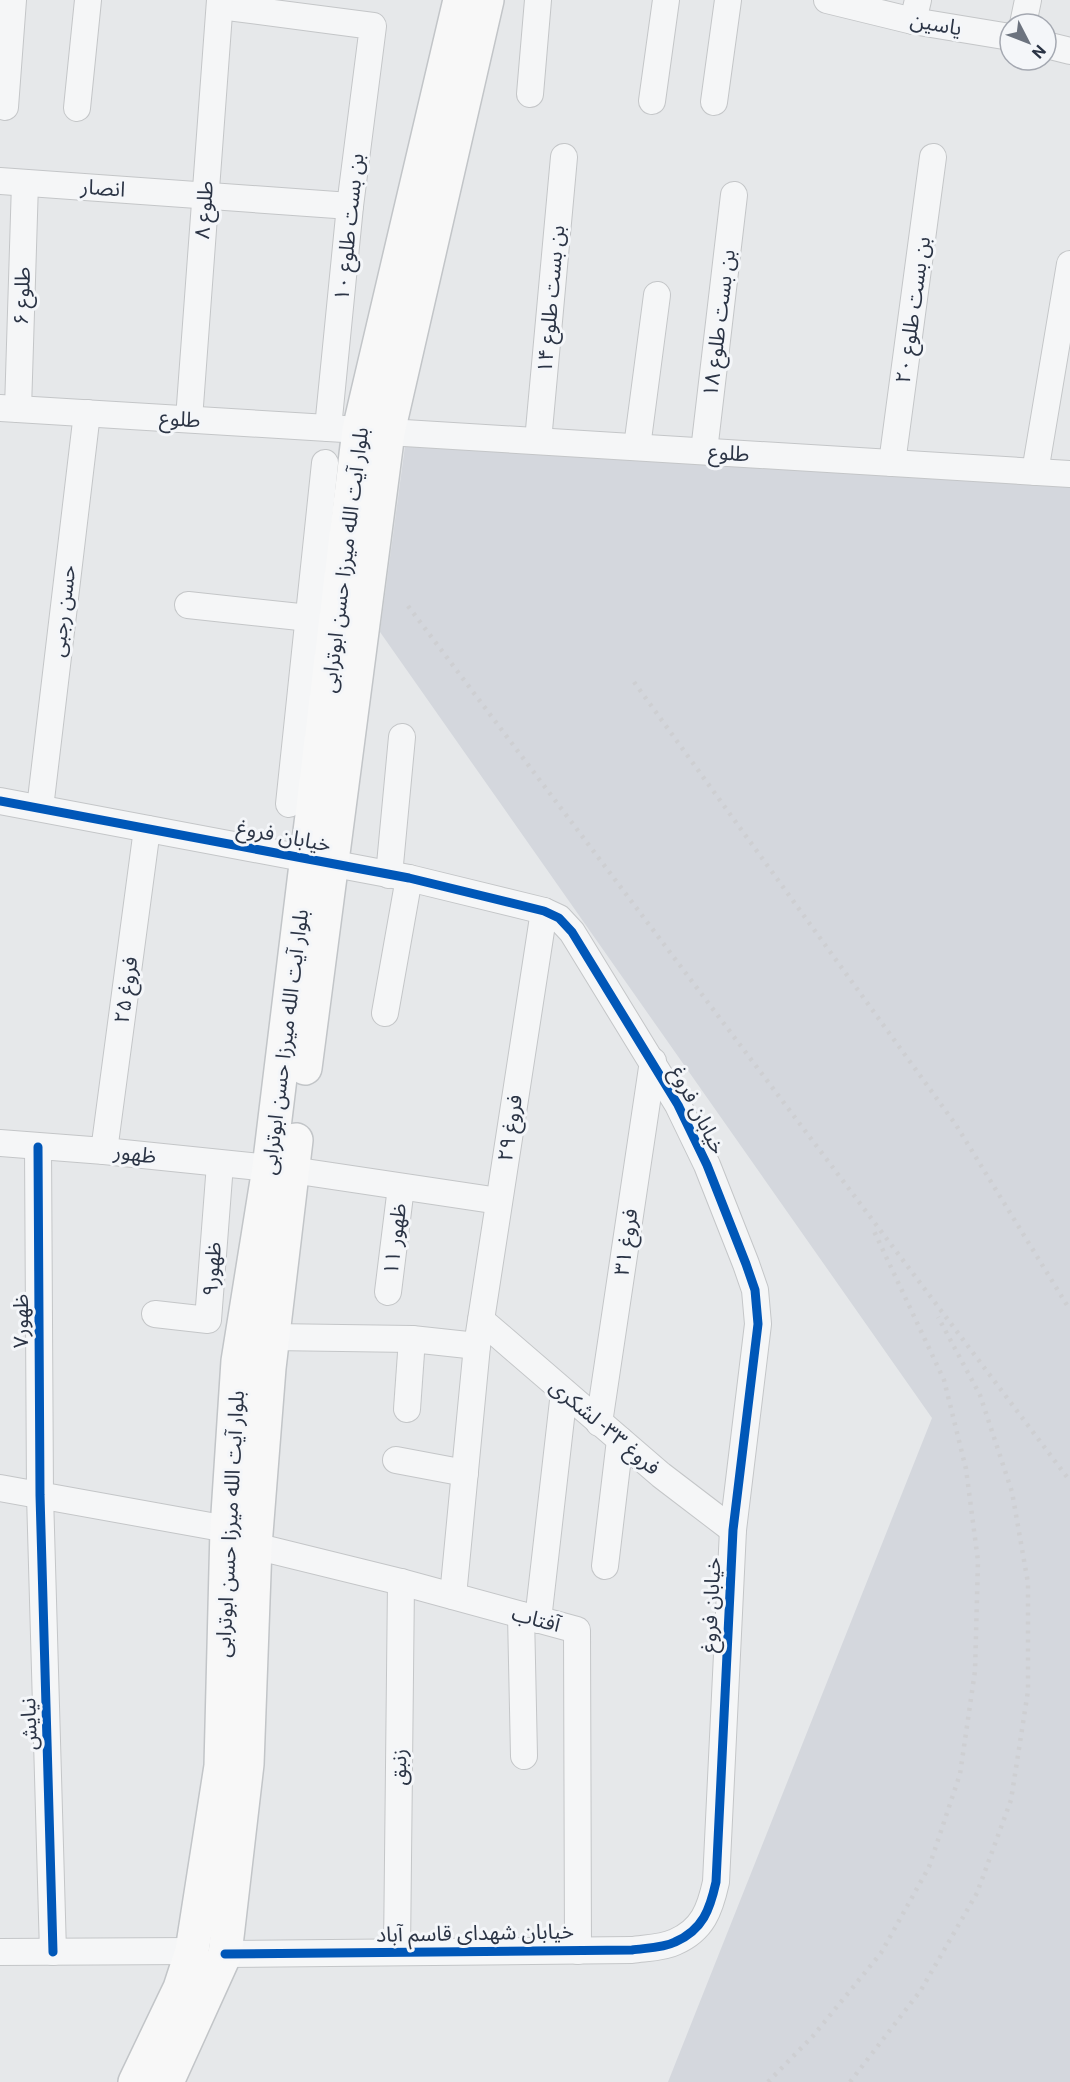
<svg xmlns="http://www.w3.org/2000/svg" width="1070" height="2082" font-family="Roboto,'Noto Sans Arabic',sans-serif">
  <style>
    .built { fill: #d4d7dd }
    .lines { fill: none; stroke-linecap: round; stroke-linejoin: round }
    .minor-casing { stroke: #c4c6c8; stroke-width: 28 }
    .major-casing { stroke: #c2c5c8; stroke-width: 36 }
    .minor { stroke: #f5f6f7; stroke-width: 26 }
    .major { stroke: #f8f8f8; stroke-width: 33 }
    .rail { stroke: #cecfd2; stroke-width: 4.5; stroke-dasharray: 3 6; stroke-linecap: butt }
    .cycleway-casing { stroke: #f4f6f9; stroke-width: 13 }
    .cycleway { stroke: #0057b8; stroke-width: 9 }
    .labels { text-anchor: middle; stroke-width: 6; stroke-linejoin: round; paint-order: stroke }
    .street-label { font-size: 21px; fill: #2b3445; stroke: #f4f6f9 }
  </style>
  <rect width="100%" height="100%" fill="#e6e8ea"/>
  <path class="built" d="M405 446 1070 485V2082H668L932 1418 380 632Z"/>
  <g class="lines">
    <g class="minor-casing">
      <g id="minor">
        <path d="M827 0 913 21 1010 37"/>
        <path d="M220 6 373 26 350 206 328 428"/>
        <path d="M913 21 918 0"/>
        <path d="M1023 24 1028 0"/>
        <path d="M1046 45 1070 51"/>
        <path d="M530 94 538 0"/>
        <path d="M652 101 666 0"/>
        <path d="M714 102 728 0"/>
        <path d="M5 107 13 0"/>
        <path d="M77 108 88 0"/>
        <path d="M0 181 350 206"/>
        <path d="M0 408 344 429"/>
        <path d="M18 409 25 183"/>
        <path d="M189 419 220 0"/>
        <path d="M388 432 1070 474"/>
        <path d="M538 441 564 157"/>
        <path d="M637 447 657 295"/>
        <path d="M704 451 734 195"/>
        <path d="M892 463 933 157"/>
        <path d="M1035 472 1070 264"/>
        <path d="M188 605 309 618"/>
        <path d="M0 801 409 878 544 911 559 918 572 932 678 1105 707 1165 746 1264 755 1290 758 1324 733 1530 716 1882C710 1909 703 1930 675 1942 663 1948 645 1948 632 1950L225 1954"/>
        <path d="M289 804 325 463"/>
        <path d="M40 808 87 413"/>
        <path d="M389 875 402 737"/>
        <path d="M385 1013 409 878"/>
        <path d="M0 1143 104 1151 269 1168"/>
        <path d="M38 1147 40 1495 53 1952"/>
        <path d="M104 1151 147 829"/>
        <path d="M292 1170 499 1201"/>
        <path d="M388 1292 401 1187"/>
        <path d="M155 1314 208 1320 220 1164"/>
        <path d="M481 1320 661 1475 733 1530"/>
        <path d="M272 1337 412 1339 477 1346"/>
        <path d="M407 1409 412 1339"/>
        <path d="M599 1423 653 1061"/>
        <path d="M396 1460 465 1473"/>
        <path d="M0 1488 227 1529"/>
        <path d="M255 1546 401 1582 577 1630 578 1951"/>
        <path d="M605 1566 620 1440"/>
        <path d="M453 1596 477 1346 544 911"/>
        <path d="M521 1615 524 1756"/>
        <path d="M538 1620 564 1392"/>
        <path d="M0 1952 192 1951"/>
        <path d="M397 1952 401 1582"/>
      </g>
    </g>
    <g class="major-casing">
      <g id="major">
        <path d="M305 1068 388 432 487 0"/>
        <path d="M135 2082 180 1988 192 1951 221 1766 227 1529 238 1361 269 1168 359 430 460 0"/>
        <path d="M167 2082 225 1954 247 1764 255 1546 269 1368 296 1140"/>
      </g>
    </g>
    <use href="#minor" class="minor"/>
    <use href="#major" class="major"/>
    <g class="rail">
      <path d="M408 606 1070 1481"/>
      <path d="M634 682 956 1125 1070 1310"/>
      <path d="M768 2082 813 2036 881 1953 929 1867 960 1774 975 1671 978 1561 966 1469 944 1380 873 1229"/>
      <path d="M850 2082 921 1990 977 1893 1011 1800 1028 1691V1583L1012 1492 980 1395 938 1317"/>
    </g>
    <g class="cycleway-casing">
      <g id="cycleway">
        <path d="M0 801 409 878 544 911 559 918 572 932 678 1105 707 1165 746 1264 755 1290 758 1324 733 1530 716 1882C710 1909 703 1930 675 1942 663 1948 645 1948 632 1950L225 1954"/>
        <path d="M38 1147 40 1495 53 1952"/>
      </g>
    </g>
    <use href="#cycleway" class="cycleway"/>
  </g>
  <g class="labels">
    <g class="street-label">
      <text transform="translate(936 24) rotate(10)" y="7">یاسین</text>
      <text transform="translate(103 188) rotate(4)" y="7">انصار</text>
      <text transform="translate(204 210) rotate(-86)" y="7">طلوع ۸</text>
      <text transform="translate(349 227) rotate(-84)" y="7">بن بست طلوع ۱۰</text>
      <text transform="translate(22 296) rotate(-88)" y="7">طلوع ۶</text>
      <text transform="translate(551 299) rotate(-85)" y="7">بن بست طلوع ۱۴</text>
      <text transform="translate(913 310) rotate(-82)" y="7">بن بست طلوع ۲۰</text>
      <text transform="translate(719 323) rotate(-83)" y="7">بن بست طلوع ۱۸</text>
      <text transform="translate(180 419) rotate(4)" y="7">طلوع</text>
      <text transform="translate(729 453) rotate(4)" y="7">طلوع</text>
      <text transform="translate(345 560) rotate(-83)" y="7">بلوار آیت الله میرزا حسن ابوترابی</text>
      <text transform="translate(63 611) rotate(-83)" y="7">حسن رجبی</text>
      <text transform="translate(284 836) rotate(11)" y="7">خیابان فروغ</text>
      <text transform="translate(126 990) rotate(-82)" y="7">فروغ ۲۵</text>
      <text transform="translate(285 1042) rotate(-83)" y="7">بلوار آیت الله میرزا حسن ابوترابی</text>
      <text transform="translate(698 1110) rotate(63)" y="7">خیابان فروغ</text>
      <text transform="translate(510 1128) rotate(-81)" y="7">فروغ ۲۹</text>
      <text transform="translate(135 1154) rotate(7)" y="7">ظهور</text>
      <text transform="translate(395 1239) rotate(-83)" y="7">ظهور ۱۱</text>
      <text transform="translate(626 1242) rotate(-82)" y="7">فروغ ۳۱</text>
      <text transform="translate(212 1269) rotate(-86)" y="7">ظهور۹</text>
      <text transform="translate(21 1321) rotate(-90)" y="7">ظهور۷</text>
      <text transform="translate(605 1427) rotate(40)" y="7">فروغ ۳۳- لشکری</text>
      <text transform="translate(230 1524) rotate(-87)" y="7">بلوار آیت الله میرزا حسن ابوترابی</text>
      <text transform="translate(711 1605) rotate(-87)" y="7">خیابان فروغ</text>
      <text transform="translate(536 1619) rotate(15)" y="7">آفتاب</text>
      <text transform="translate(29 1724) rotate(-92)" y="7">نيايش</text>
      <text transform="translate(399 1767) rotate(-89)" y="7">زنبق</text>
      <text transform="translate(475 1933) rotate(-1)" y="7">خیابان شهدای قاسم آباد</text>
    </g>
  </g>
  <g transform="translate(1028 42) rotate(132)"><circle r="28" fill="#f4f6f9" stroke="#a4a8b1" stroke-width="1.5"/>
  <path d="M0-4.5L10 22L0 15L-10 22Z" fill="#6c737f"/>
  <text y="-9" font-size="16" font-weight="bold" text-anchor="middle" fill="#2b3445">N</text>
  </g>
</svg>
